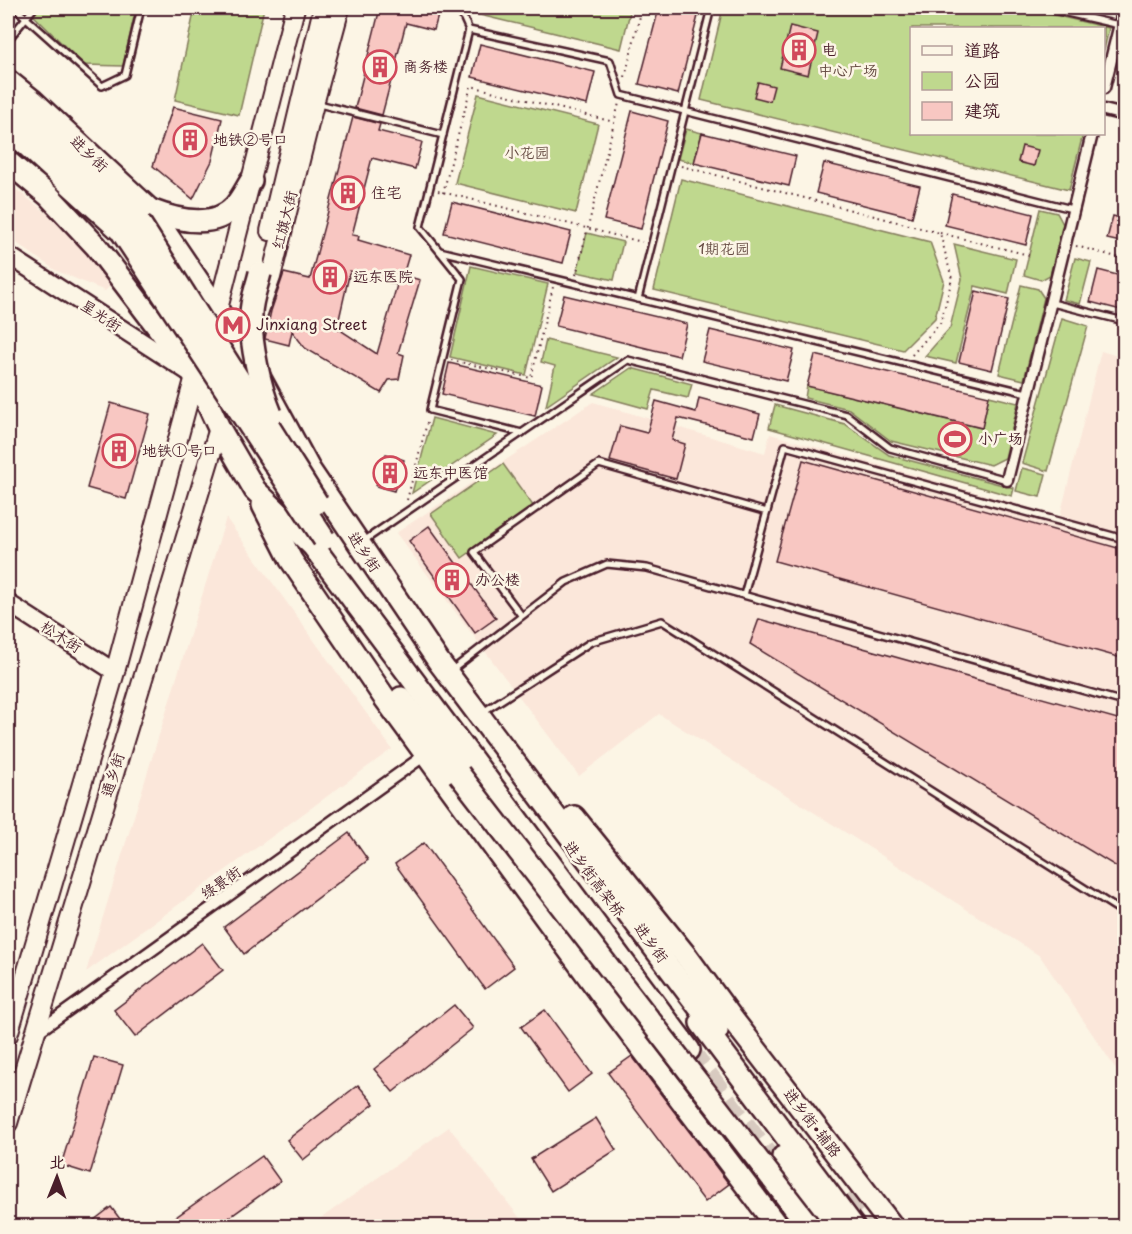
<svg xmlns="http://www.w3.org/2000/svg" width="1132" height="1234" font-family="'Playpen Sans','LXGW WenKai TC',sans-serif">
  <style>
    .built { fill: #fbe7da }
    .green { fill: #bfd88e; stroke: #847c5c; stroke-width: 1.5 }
    .building { fill: #f8c7c2; stroke: #4a1f2b; stroke-width: 1.5; fill-rule: evenodd }
    .lines { fill: none; stroke-linecap: round; stroke-linejoin: round }
    .highway-tunnel { stroke: #d8cac0; stroke-width: 21; stroke-dasharray: 21 10; stroke-linecap: butt }
    .lane-casing { stroke: #4a1f2b; stroke-width: 10 }
    .street-casing { stroke: #4a1f2b; stroke-width: 15 }
    .secondary-casing { stroke: #4a1f2b; stroke-width: 21 }
    .primary-casing { stroke: #4a1f2b; stroke-width: 22 }
    .highway-casing { stroke: #4a1f2b; stroke-width: 26 }
    .path { stroke: #4a1f2b; stroke-width: 2; stroke-dasharray: 1.5 4.5; stroke-linecap: butt }
    .lane { stroke: #fcf5e5; stroke-width: 5 }
    .street { stroke: #fcf5e5; stroke-width: 10 }
    .secondary { stroke: #fcf5e5; stroke-width: 16 }
    .primary { stroke: #fcf5e5; stroke-width: 18 }
    .highway { stroke: #fcf5e5; stroke-width: 21 }
    .highway-bridge-casing { stroke: #4a1f2b; stroke-width: 26; stroke-linecap: butt }
    .highway-bridge { stroke: #fcf5e5; stroke-width: 21 }
    .labels { text-anchor: middle; stroke-width: 5; stroke-linejoin: round; paint-order: stroke }
    .poi-label { font-size: 15px; fill: #4a1f2b; stroke: #fcf5e5; text-anchor: start }
    .park-label { font-size: 15px; fill: #674d44; stroke: #fcf5e5 }
    .street-label { font-size: 15px; fill: #4a1f2b; stroke: #fcf5e5 }
  </style>
  <rect width="100%" height="100%" fill="#fcf5e5"/>
  <filter id="ink" filterUnits="userSpaceOnUse"><feTurbulence type="fractalNoise" baseFrequency=".0167" numOctaves="2"/><feDisplacementMap in="SourceGraphic" scale="12" xChannelSelector="R" yChannelSelector="G"/><feConvolveMatrix kernelMatrix="1 2 1 2 8 2 1 2 1" color-interpolation-filters="sRGB"/></filter>
  <g filter="url(#ink)">
    <g class="built">
      <path d="M8 183 71 232 113 283 105 291 55 270 8 237Z"/>
      <path d="M1101 351 1124 358V1081L1040 956 659 714 579 776 396 533 593 402 765 453 770 434 1060 516Z"/>
      <path d="M226 518 392 749 86 972Z"/>
      <path d="M449 1127 526 1226H310Z"/>
    </g>
    <g class="green">
      <path d="M26 8H136L123 66 84 65Z"/>
      <path d="M195 8H264L239 115 175 100Z"/>
      <path d="M474 8H631L621 49 476 14Z"/>
      <path d="M723 8H1024L1109 28 1104 50V28H912V134H1083L1069 190 701 100Z"/>
      <path d="M478 94 598 124 576 213 455 183Z"/>
      <path d="M686 129 702 133 694 163 678 159Z"/>
      <path d="M681 179 930 242 944 281 935 318 903 350 654 290Z"/>
      <path d="M1040 209 1057 213 1063 224 1050 275 1041 280 1024 275Z"/>
      <path d="M587 233 623 242 614 280 577 272Z"/>
      <path d="M954 244 1016 259 1008 294 975 286 956 363 925 356 950 328 962 279Z"/>
      <path d="M1075 258 1091 262 1080 304 1064 300Z"/>
      <path d="M471 266 548 284 526 375 450 357Z"/>
      <path d="M1021 285 1038 289 1044 298 1024 380 999 374Z"/>
      <path d="M1062 318 1088 326 1048 471 1022 463Z"/>
      <path d="M546 340 617 357 546 406 555 366 541 362Z"/>
      <path d="M631 368 692 384 688 398 654 390 648 409 593 394Z"/>
      <path d="M807 386 981 428 989 396 1018 403 1005 458 991 465 891 441 849 409 805 398Z"/>
      <path d="M775 405 845 424 889 455 1014 488 1012 496 769 428Z"/>
      <path d="M432 418 497 435 412 493Z"/>
      <path d="M503 464 534 507 462 558 431 514Z"/>
      <path d="M1022 468 1046 474 1040 497 1016 491Z"/>
    </g>
    <g class="building">
      <path d="M380 8H440L434 30 406 23 382 115 355 108Z"/>
      <path d="M659 8H700L678 94 639 84Z"/>
      <path d="M790 26 818 33 808 75 780 68Z"/>
      <path d="M480 44 595 72 587 105 472 77Z"/>
      <path d="M758 82 774 86 770 101 754 97Z"/>
      <path d="M173 107 222 119 212 161 193 199 153 166Z"/>
      <path d="M632 111 668 121 641 229 604 220Z"/>
      <path d="M353 117 380 124 378 131 422 142 415 169 372 158 352 235 359 236 358 240 409 255 403 275 420 280 398 353 404 355 399 379 389 380 381 393 305 348 292 331 289 345 265 339V338L271 311 284 273 310 279ZM350 271 397 285 377 354 337 328Z"/>
      <path d="M702 133 796 156 789 186 694 163Z"/>
      <path d="M1022 146 1038 150 1034 166 1018 162Z"/>
      <path d="M824 163 920 186 912 217 816 193Z"/>
      <path d="M952 194 1033 214 1026 245 945 225Z"/>
      <path d="M452 202 571 232 563 263 444 233Z"/>
      <path d="M1113 216 1125 219V243L1107 239Z"/>
      <path d="M1098 270 1125 277V311L1090 302Z"/>
      <path d="M976 291 1009 299 992 370 959 362Z"/>
      <path d="M564 295 687 324 679 356 556 326Z"/>
      <path d="M710 330 794 350 786 381 702 361Z"/>
      <path d="M815 355 989 396 982 428 807 386Z"/>
      <path d="M449 363 542 385 535 416 442 394Z"/>
      <path d="M699 398 760 414 754 437 678 418 672 440 685 444 676 479 610 461 620 426 647 433 656 401 696 412Z"/>
      <path d="M111 403 150 414 126 499 87 488Z"/>
      <path d="M386 454 404 460 394 491 376 486Z"/>
      <path d="M803 460 1125 550V659L775 561Z"/>
      <path d="M429 526 496 618 475 633 409 541Z"/>
      <path d="M759 619 1125 721V872L750 644Z"/>
      <path d="M349 833 368 860 244 954 224 927Z"/>
      <path d="M424 843 514 967 485 989 395 864Z"/>
      <path d="M202 943 223 970 135 1037 114 1010Z"/>
      <path d="M454 1005 473 1028 393 1092 374 1069Z"/>
      <path d="M545 1010 592 1074 568 1092 521 1027Z"/>
      <path d="M632 1056 729 1184 705 1202 608 1073Z"/>
      <path d="M94 1057 123 1065 90 1174 61 1165Z"/>
      <path d="M358 1085 374 1104 303 1160 287 1140Z"/>
      <path d="M596 1118 616 1150 551 1191 531 1159Z"/>
      <path d="M262 1156 280 1181 216 1227H183L176 1217Z"/>
      <path d="M111 1207 126 1227H85Z"/>
    </g>
    <g class="lines">
      <g class="highway-tunnel">
        <path d="M689 1050 776 1167"/>
        <path d="M844 1198 866 1226"/>
      </g>
      <g class="lane-casing">
        <g id="lane">
          <path d="M15 8 102 86 125 75 141 8"/>
          <path d="M459 8 469 30 610 61 621 95 1072 209"/>
          <path d="M1045 8 1119 25"/>
          <path d="M469 30 420 227 462 279 430 410 522 433"/>
          <path d="M8 40 34 8"/>
          <path d="M319 104 443 135"/>
          <path d="M440 251 1027 393"/>
          <path d="M638 299 711 8"/>
          <path d="M1052 303 1124 321"/>
          <path d="M368 538 628 360 847 415 890 448 1007 480"/>
          <path d="M744 595 785 446 1124 539"/>
          <path d="M521 615 474 552 599 464 767 512"/>
          <path d="M456 667 566 582 607 564 647 568 1124 702"/>
          <path d="M486 710 591 642 662 621 1124 913"/>
        </g>
      </g>
      <g class="street-casing">
        <g id="street">
          <path d="M1104 88 1124 8"/>
          <path d="M1104 110 1124 115"/>
          <path d="M1007 480 1092 134"/>
          <path d="M36 1033 425 755"/>
        </g>
      </g>
      <g class="secondary-casing">
        <g id="secondary">
          <path d="M8 255 187 371"/>
          <path d="M8 603 115 672"/>
        </g>
      </g>
      <g class="primary-casing">
        <g id="primary">
          <path d="M270 231 323 8"/>
          <path d="M218 309 295 8"/>
          <path d="M257 316 271 277 314 104 340 8"/>
          <path d="M8 1035 115 672 195 376"/>
          <path d="M8 1123 219 428"/>
        </g>
      </g>
      <g class="highway-casing">
        <g id="highway">
          <path d="M8 81 33 101 150 210 244 349 309 469 439 662 717 1031"/>
          <path d="M8 101 139 222"/>
          <path d="M8 128 122 232"/>
          <path d="M8 162 49 196 96 246 195 376 219 428 255 490 313 546 689 1050"/>
          <path d="M150 210C176 220 214 230 235 206 241 199 246 189 251 181"/>
          <path d="M263 505 291 560 384 697 613 1010 777 1226"/>
          <path d="M401 698 459 774"/>
          <path d="M574 817 687 957 733 1020 892 1226"/>
          <path d="M701 1023 853 1226"/>
          <path d="M783 1157 834 1226"/>
        </g>
      </g>
      <g class="path">
        <path d="M625 77 642 8"/>
        <path d="M681 166 940 233 952 279 941 322 911 356"/>
        <path d="M438 191 642 242"/>
        <path d="M443 193 471 86 614 122"/>
        <path d="M940 233 1029 255"/>
        <path d="M1076 246 1124 259"/>
        <path d="M576 275 619 103"/>
        <path d="M451 360 531 378 553 287"/>
        <path d="M407 500 428 419"/>
      </g>
      <use href="#lane" class="lane"/>
      <use href="#street" class="street"/>
      <use href="#secondary" class="secondary"/>
      <use href="#primary" class="primary"/>
      <use href="#highway" class="highway"/>
      <g class="highway-bridge-casing">
        <g id="highway-bridge">
          <path d="M139 222 317 503"/>
          <path d="M122 232 324 539"/>
          <path d="M260 273C257 286 251 301 251 314 250 342 260 388 271 414"/>
          <path d="M459 774 809 1226"/>
        </g>
      </g>
      <use href="#highway-bridge" class="highway-bridge"/>
    </g>
  </g>
  <defs>
    <g id="building-ring" transform="scale(1.725)"><circle r="9.5" fill="#fcf5e5" stroke="#d1495b" stroke-width="1.5"/><path d="M-4-6H4V6H1V3H-1V6H-4ZM-2.5-4.3h1.7v1.8h-1.7ZM.8-4.3h1.7v1.8H.8ZM-2.5-1h1.7V.8h-1.7ZM.8-1h1.7V.8H.8Z" fill="#d1495b"/></g>
    <g id="metro-ring" transform="scale(1.725)"><circle r="9.5" fill="#fcf5e5" stroke="#d1495b" stroke-width="1.5"/><path d="M-5.5 5V-5H-3L0 0L3-5H5.5V5H3V-.5L0 4L-3-.5V5Z" fill="#d1495b"/></g>
    <g id="stadium-ring" transform="scale(1.725)"><circle r="9.5" fill="#fcf5e5" stroke="#d1495b" stroke-width="1.5"/><path d="M0-5a6.5 5 0 1 0 0 10a6.5 5 0 1 0 0-10ZM-3.5-1.8h7v3.6h-7Z" fill="#d1495b"/></g>
  </defs>
  <g fill-rule="evenodd">
    <use href="#building-ring" x="799" y="50"/>
    <use href="#building-ring" x="380" y="67"/>
    <use href="#building-ring" x="190" y="140"/>
    <use href="#building-ring" x="348" y="193"/>
    <use href="#building-ring" x="330" y="277"/>
    <use href="#metro-ring" x="233" y="325"/>
    <use href="#stadium-ring" x="955" y="439"/>
    <use href="#building-ring" x="119" y="451"/>
    <use href="#building-ring" x="390" y="473"/>
    <use href="#building-ring" x="452" y="580"/>
  </g>
  <g class="labels">
    <g class="poi-label">
      <text x="822" y="55">电</text>
      <text x="403" y="72">商务楼</text>
      <text x="213" y="145">地铁②号口</text>
      <text x="371" y="198">住宅</text>
      <text x="353" y="282">远东医院</text>
      <text x="256" y="330">Jinxiang Street</text>
      <text x="978" y="444">小广场</text>
      <text x="142" y="456">地铁①号口</text>
      <text x="413" y="478">远东中医馆</text>
      <text x="475" y="585">办公楼</text>
    </g>
    <g class="park-label">
      <text x="848" y="76">中心广场</text>
      <text x="527" y="158">小花园</text>
      <text x="724" y="254">1期花园</text>
    </g>
    <g class="street-label">
      <text transform="translate(89 154) rotate(43)" y="5">进乡街</text>
      <text transform="translate(285 220) rotate(-76)" y="5">红旗大街</text>
      <text transform="translate(101 316) rotate(33)" y="5">星光街</text>
      <text transform="translate(364 552) rotate(56)" y="5">进乡街</text>
      <text transform="translate(61 637) rotate(33)" y="5">松木街</text>
      <text transform="translate(113 775) rotate(-73)" y="5">通乡街</text>
      <text transform="translate(594 879) rotate(53)" y="5">进乡街高架桥</text>
      <text transform="translate(221 883) rotate(-35)" y="5">绿景街</text>
      <text transform="translate(651 943) rotate(53)" y="5">进乡街</text>
      <text transform="translate(812 1123) rotate(52)" y="5">进乡街•辅路</text>
    </g>
  </g>
  <rect width="1132" height="1234" fill="none" stroke="#fcf5e5" stroke-width="30"/>
  <rect x="15" y="15" width="1102" height="1204" fill="none" stroke="#4a1f2b" stroke-width="2" filter="url(#ink)"/>
  <rect x="910" y="27" width="195" height="108" fill="#fcf5e5" stroke="#b59f9b" stroke-width="1.5"/>
  <rect x="922" y="46" width="30" height="9" fill="#fcf5e5" stroke="#b59f9b" stroke-width="1.5"/>
  <text x="964" y="57" font-size="18" fill="#4a1f2b">道路</text>
  <rect x="922" y="72" width="30" height="18" fill="#bfd88e" stroke="#b59f9b" stroke-width="1.5"/>
  <text x="964" y="87" font-size="18" fill="#4a1f2b">公园</text>
  <rect x="922" y="102" width="30" height="18" fill="#f8c7c2" stroke="#b59f9b" stroke-width="1.5"/>
  <text x="964" y="117" font-size="18" fill="#4a1f2b">建筑</text>
  <g transform="translate(57 1177) rotate(1)" stroke="#fcf5e5" stroke-width="4.5" paint-order="stroke">
  <path d="M0-4.5L10 22L0 15L-10 22Z" fill="#4a1f2b"/>
  <text y="-9" font-size="16" font-weight="bold" text-anchor="middle" fill="#4a1f2b">北</text>
  </g>
</svg>
